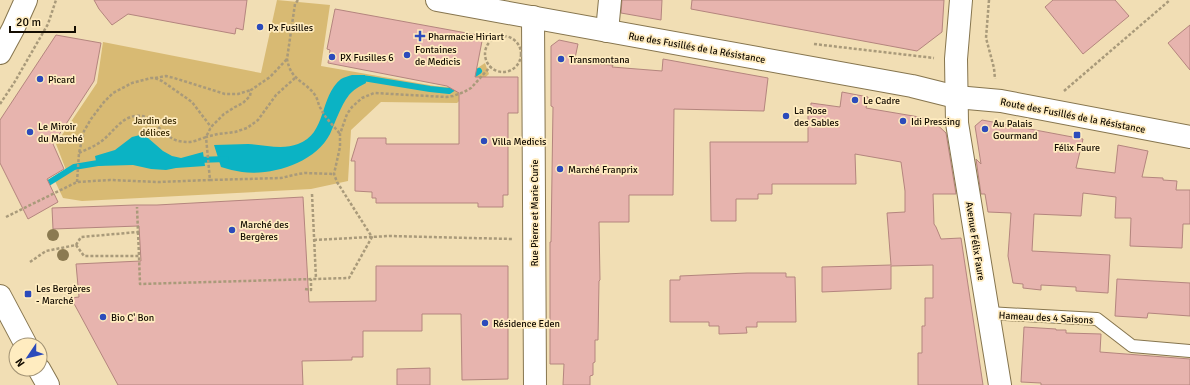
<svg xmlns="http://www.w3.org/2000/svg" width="1190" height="385" font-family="Signika,sans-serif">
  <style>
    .green { fill: #d8ba73 }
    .water { fill: #0bb3c4 }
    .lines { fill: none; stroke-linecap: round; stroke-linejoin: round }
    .stream { stroke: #0bb3c4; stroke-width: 6 }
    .building { fill: #e7b4ae; stroke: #b4857e }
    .service-casing { stroke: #86754e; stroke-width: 14 }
    .minor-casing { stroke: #86754e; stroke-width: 24 }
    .tertiary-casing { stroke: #86754e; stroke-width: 24 }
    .secondary-casing { stroke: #86754e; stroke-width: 24 }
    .primary-casing { stroke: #86754e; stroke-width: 24 }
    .path { stroke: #a99a7a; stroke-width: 2.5; stroke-dasharray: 3 2; stroke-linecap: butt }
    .service { stroke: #fff; stroke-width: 12 }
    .minor { stroke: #fff; stroke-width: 22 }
    .tertiary { stroke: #fff; stroke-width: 22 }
    .secondary { stroke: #fff; stroke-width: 22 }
    .primary { stroke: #fff; stroke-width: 22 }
    .tree { fill: #8b7a51 }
    .poi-dot { fill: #2c4bbb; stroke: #ffecc0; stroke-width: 1.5 }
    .labels { text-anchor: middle; stroke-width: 3.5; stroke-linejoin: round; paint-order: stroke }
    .poi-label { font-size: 10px; fill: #130c01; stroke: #ffecc0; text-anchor: start }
    .street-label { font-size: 10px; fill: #130c01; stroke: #ffecc0 }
    .park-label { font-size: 10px; fill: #372800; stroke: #ffecc0 }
  </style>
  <rect width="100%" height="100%" fill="#f1deb4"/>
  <path class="green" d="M277 0 330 5 321 66 435 86 449 87 485 63 489 74 457 103 381 102 351 130 348 181 311 189 82 201 63 198 53 177 66 170 56 144 97 83 103 42 261 73Z"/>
  <g class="water">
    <path d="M352 75H365L366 83C360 86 353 90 349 95 340 107 336 121 330 134 315 163 272 176 242 172 235 171 228 169 221 167L214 145C226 145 237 144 248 144 264 145 283 150 298 144 327 134 319 97 341 79 344 77 349 76 352 75Z"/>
    <path d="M140 135 148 138 163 151 172 156 181 158 203 152 205 166 176 168 166 170 151 169 133 165 97 166 95 156 115 150 132 137Z"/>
  </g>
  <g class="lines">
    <g class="stream">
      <path d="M469 78 479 71"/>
      <path d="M358 79 361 78 369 79 430 89 449 91 458 85"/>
      <path d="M197 160 226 159"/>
      <path d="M42 187 74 167 104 162"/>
    </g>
  </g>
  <g class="building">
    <path d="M94 0H247L243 30 236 28 235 34 128 14 112 25 99 9Z"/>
    <path d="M622 0H662L661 20 621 13Z"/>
    <path d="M692 0H944L942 32 917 51 691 9Z"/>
    <path d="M1053 0H1115L1129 16 1083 54 1045 7Z"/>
    <path d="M335 9 483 36 475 77H518V113H508V195H503V207H478V203H376V198H372V192L355 191V161H351L358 138H386V144H459V93L447 86 328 63 330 50 327 49Z"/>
    <path d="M1190 25V70L1168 43Z"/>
    <path d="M56 35 101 43 94 81 53 144 64 169 47 179 58 202 28 219 0 163V120Z"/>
    <path d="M559 40 578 44 574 63 613 65 612 67 662 71 663 59 768 78 764 111 674 109 673 195H629V222H599L600 280 599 281 598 340H595V362L593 363V375L590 376V385H563L564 364H550V242H551L553 107 551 106V46Z"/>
    <path d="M842 92 868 97 866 108 931 119 946 133 956 194H933L934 224 936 227 941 239 961 238 983 385H918V353H922V326H925V298H933V265L891 266V289L822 292V267L891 265 887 213 905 212V191L901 162 855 154 856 184H772V194H758V199H736V221H711L710 142H808V106H811V103L840 107Z"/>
    <path d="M982 120 1083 139 1076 168 1115 173 1118 145 1148 151 1142 177 1163 178V180L1177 181 1176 190H1190V224H1183L1182 248 1130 246 1131 218H1115L1116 197 1083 193 1081 216 1034 214 1032 251 1110 255 1108 293 1076 291V287L1041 285V290L1023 288V284L1013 283 1008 256 1011 213 988 212 985 194H981L976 159 981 164 975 126Z"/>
    <path d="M303 197 309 302 376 301V266H508V379L462 380 461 314H422V331H363V357H352V360L302 361 303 385H118L71 298 79 297 76 264 141 261 139 226 53 229 52 208 135 205H157Z"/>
    <path d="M747 273H786V277H795L796 322H757V327H746L747 333 719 334V326H709V322H670V280H680V276Z"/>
    <path d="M1117 279 1190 283V316L1148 313 1147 318 1115 316Z"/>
    <path d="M1024 327 1056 329V330H1066V333L1101 334 1100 352 1190 359V385H1041V383L1021 382Z"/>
    <path d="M430 368V385H397V369Z"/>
  </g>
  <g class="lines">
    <g class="service-casing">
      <path id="service" d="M988 313 1097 319 1132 346 1190 351"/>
    </g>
    <g class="minor-casing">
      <g id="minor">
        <path d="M533 17 535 385"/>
        <path d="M607 31 610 0"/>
      </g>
    </g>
    <g class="tertiary-casing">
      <path id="tertiary" d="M961 0 956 59 957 123 1000 385"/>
    </g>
    <g class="secondary-casing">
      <g id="secondary">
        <path d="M437 0 912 86 956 97 1001 101 1190 137"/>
        <path d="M0 53 13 29 26 0"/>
      </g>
    </g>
    <g class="primary-casing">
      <g id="primary">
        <path d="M0 296 26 345"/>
        <path d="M39 369 48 385"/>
      </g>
    </g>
    <g class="path">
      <path d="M298 0 295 4 287 59C291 81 304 80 315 95 318 99 318 105 321 109 325 118 334 126 340 134"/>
      <path d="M989 0 986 38 994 68 995 79"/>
      <circle cx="503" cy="54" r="18"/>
      <path d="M814 44 934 58"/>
      <path d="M155 78 166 76 174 78 225 94H238L251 90"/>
      <path d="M295 78 276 95 258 120 247 128 235 132 218 134 206 137 210 180 281 178 298 174 305 173 334 174"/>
      <path d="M1064 91 1170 0"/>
      <path d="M0 104 14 83 48 24 56 0"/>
      <path d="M79 153C87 149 96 146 103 140 114 131 121 118 135 116 151 113 158 130 170 137 175 141 182 142 188 142 194 142 200 139 206 137L211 127 224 114 235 107 243 103 250 96 251 90 270 77 287 59"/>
      <path d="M77 182 79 153 84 131 91 119 104 102 113 93 132 83 151 78H155L162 81 192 102 211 127"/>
      <path d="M312 194 316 279"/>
      <path d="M6 217 77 182 110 180 158 182 210 180"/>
      <path d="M138 232 139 256"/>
      <path d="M314 240 389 236 513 239"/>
      <path d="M76 245 81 237 138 232 137 207"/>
      <path d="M30 262 46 251 76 245 84 256H139L140 284 349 278 372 237 337 182 334 174 340 147V134L347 114 352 107 362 98 374 93 446 97 453 96 464 92 471 88 491 66"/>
      <path d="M305 289 311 290V279"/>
    </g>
    <use href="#service" class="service"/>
    <use href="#minor" class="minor"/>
    <use href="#tertiary" class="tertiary"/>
    <use href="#secondary" class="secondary"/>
    <use href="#primary" class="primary"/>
  </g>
  <g class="tree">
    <circle cx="53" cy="235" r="6"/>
    <circle cx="63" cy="255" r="6"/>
  </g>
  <g class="poi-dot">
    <circle cx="260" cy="27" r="4"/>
    <path d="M418 30h4v4h4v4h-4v4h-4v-4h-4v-4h4z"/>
    <circle cx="407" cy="55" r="4"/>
    <circle cx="332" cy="57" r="4"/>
    <circle cx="561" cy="59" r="4"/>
    <circle cx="40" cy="79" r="4"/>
    <circle cx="855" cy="100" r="4"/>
    <circle cx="786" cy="116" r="4"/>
    <circle cx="903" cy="121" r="4"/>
    <circle cx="985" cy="129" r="4"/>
    <circle cx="30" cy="132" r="4"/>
    <rect x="1073" y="131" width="8" height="8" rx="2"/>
    <circle cx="484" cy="141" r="4"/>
    <circle cx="560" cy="169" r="4"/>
    <circle cx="232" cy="230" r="4"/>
    <rect x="24" y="290" width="8" height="8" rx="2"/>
    <circle cx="103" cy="317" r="4"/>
    <circle cx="485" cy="323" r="4"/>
  </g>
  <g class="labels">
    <g class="poi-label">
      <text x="268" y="31">Px Fusilles</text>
      <text x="428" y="40">Pharmacie Hiriart</text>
      <text x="415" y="53">Fontaines<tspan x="415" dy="12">de Medicis</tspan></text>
      <text x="340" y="61">PX Fusilles 6</text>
      <text x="569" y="63">Transmontana</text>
      <text x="48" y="83">Picard</text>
      <text x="863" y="104">Le Cadre</text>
      <text x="794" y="114">La Rose<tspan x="794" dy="12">des Sables</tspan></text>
      <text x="911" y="125">Idi Pressing</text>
      <text x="993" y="127">Au Palais<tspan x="993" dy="12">Gourmand</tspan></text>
      <text x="38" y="130">Le Miroir<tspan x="38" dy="12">du Marché</tspan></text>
      <text x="492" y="145">Villa Medicis</text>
      <text x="1077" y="151" text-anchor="middle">Félix Faure</text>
      <text x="568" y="173">Marché Franprix</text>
      <text x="240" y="228">Marché des<tspan x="240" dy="12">Bergères</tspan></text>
      <text x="36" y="292">Les Bergères<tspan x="36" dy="12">- Marché</tspan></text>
      <text x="111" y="321">Bio C' Bon</text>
      <text x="493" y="327">Résidence Eden</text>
    </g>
    <g class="street-label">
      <text transform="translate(697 47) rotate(10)" y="4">Rue des Fusillés de la Résistance</text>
      <text transform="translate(1073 115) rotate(11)" y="4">Route des Fusillés de la Résistance</text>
      <text transform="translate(534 213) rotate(-90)" y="4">Rue Pierre et Marie Curie</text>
      <text transform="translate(976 241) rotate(81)" y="4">Avenue Félix Faure</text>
      <text transform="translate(1046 317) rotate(3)" y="4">Hameau des 4 Saisons</text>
    </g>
    <g class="park-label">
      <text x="155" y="124">Jardin des<tspan x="155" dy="12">délices</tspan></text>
    </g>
  </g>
  <g transform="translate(28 357) rotate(235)"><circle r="19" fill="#ffecc0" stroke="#a19274"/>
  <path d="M0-3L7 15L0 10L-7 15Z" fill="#2c4bbb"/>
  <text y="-6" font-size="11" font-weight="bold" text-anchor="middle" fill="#130c01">N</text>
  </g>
  <path d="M10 26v6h65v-6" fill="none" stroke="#130c01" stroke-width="2"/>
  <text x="16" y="26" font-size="12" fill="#130c01" stroke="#ffecc0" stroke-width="3" paint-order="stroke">20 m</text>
</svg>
